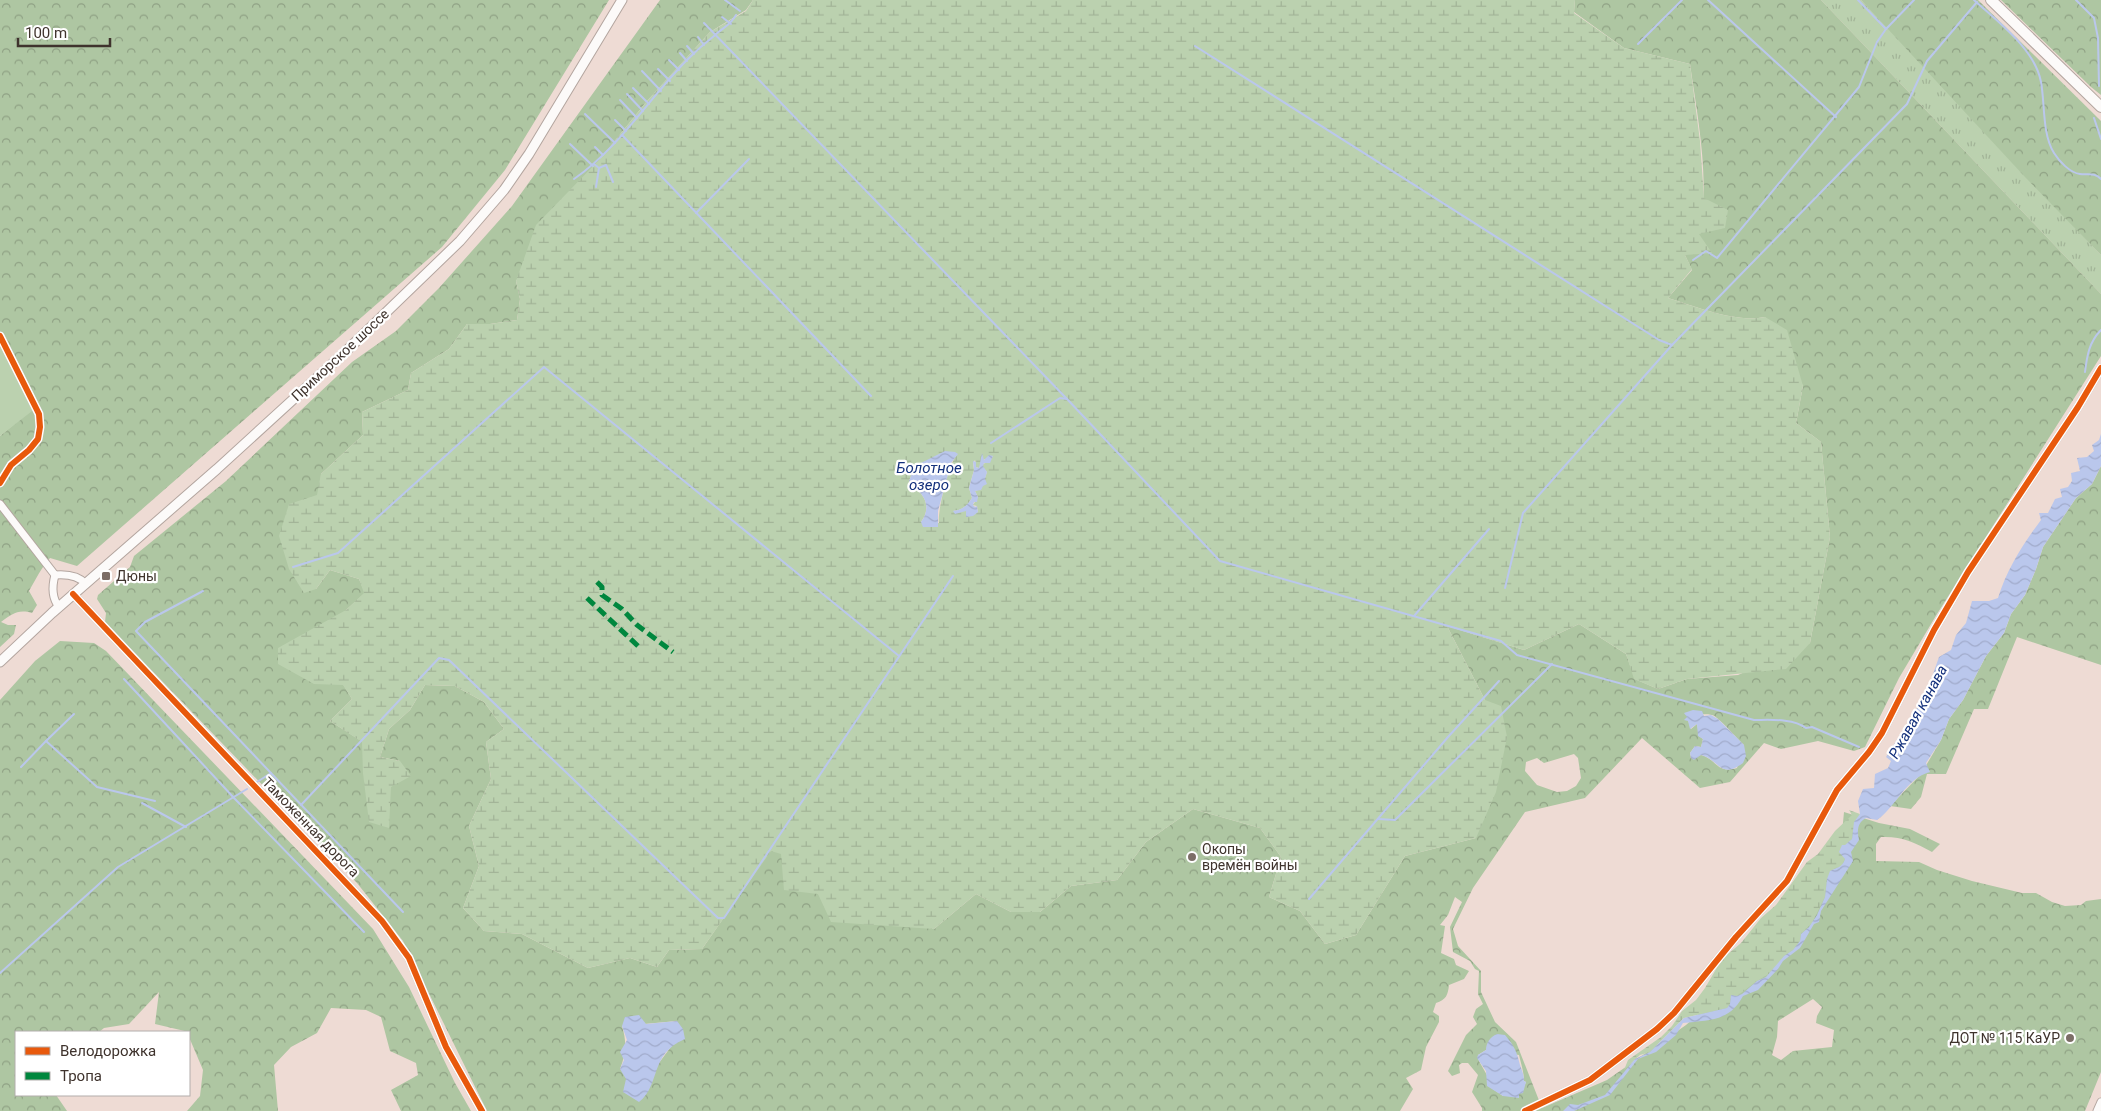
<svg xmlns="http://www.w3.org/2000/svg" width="2101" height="1111" font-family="Roboto,sans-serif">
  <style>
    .grass { fill: url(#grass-tufts) }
    .forest { fill: url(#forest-crowns); fill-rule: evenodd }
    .wetland { fill: url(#wetland-marsh); fill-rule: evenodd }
    .green { fill: #bbd1af }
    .water { fill: url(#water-waves) }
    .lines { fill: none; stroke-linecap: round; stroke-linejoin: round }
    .stream { stroke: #bac7ec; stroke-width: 2 }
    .minor-casing { stroke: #b3a59f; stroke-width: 9 }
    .major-casing { stroke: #b3a59f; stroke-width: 11 }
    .highway-casing { stroke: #b3a59f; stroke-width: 12 }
    .minor { stroke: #fcfaf9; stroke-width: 7 }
    .major { stroke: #fcfaf9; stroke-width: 9 }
    .highway { stroke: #fcfaf9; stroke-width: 10 }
    .quiet { stroke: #00873e; stroke-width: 5; stroke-dasharray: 10 5; stroke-linecap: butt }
    .cycleway-casing { stroke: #fff; stroke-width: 9 }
    .cycleway { stroke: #e8590c; stroke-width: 6 }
    .poi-dot { fill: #7c6e67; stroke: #fff; stroke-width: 2 }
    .labels { text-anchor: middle; stroke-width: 4.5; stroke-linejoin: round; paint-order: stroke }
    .street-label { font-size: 14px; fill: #3f332d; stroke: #fff }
    .poi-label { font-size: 14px; fill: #3f332d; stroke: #fff; text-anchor: start }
    .water-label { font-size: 15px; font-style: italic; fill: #13307c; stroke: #fff }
  </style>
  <defs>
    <pattern id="grass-tufts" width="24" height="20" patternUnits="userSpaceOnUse" patternTransform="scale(1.25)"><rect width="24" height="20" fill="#bbd1af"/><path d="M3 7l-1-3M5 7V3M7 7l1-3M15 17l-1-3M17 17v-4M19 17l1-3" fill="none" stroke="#a2b497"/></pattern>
    <pattern id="forest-crowns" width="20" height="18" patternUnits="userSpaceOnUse" patternTransform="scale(1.25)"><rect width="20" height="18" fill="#aec6a2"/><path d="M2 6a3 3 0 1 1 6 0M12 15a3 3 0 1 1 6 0" fill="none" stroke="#8fa184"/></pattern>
    <pattern id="wetland-marsh" width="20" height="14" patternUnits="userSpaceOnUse" patternTransform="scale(1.25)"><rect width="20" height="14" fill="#bbd1af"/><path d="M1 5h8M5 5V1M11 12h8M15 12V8" fill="none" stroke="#a2b497"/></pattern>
    <pattern id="water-waves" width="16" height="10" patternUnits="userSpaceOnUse" patternTransform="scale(1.25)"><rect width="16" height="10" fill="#bac7ec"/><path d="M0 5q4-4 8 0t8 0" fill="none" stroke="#a1abcb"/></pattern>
  </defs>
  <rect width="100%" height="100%" fill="#eedbd4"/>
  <path class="grass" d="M1821 0H1861C1943 84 2020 171 2101 255V294Z"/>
  <g class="forest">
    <path d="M0 0H609L505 170 442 247 77 566 50 558C41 568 36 579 29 591L37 605 32 613C18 609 12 614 1 622L8 625H16L14 634 0 647V436L13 425 0 334Z"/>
    <path d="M660 0H753L746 10 710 32 647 101 601 158 516 281 520 299 517 320 490 324H467L449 349 411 373 408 390 362 412 363 435 321 474 316 589 330 570 359 579 365 593 346 610 314 684H343L352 699 330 721 363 742V773L391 786 400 761 380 757 389 729 410 710 425 685 455 686 484 702 504 729 486 742 491 779 469 826 479 866 463 908 484 931 522 934 588 968 630 958 657 967 669 950 702 949 771 850 781 853 818 894 934 929 976 894 1011 912H1040L1071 886 1117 880 1146 842 1193 809 1260 828 1281 857 1269 897 1300 911 1325 944 1356 935 1405 856 1476 838 1485 700 1447 626 1524 650 1579 624 1626 654 1635 679 1658 689 1687 679 1738 675 1810 643 1830 537 1821 442 1796 423 1803 386 1765 317C1736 323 1697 307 1668 298L1692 270 1685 255C1690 248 1697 240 1699 232 1711 183 1697 114 1690 64L1624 48 1574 12 1575 0H1821L2101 294V356L1937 614 1899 678 1865 747 1854 751 1818 741 1781 749 1764 743 1730 782 1700 788 1642 738 1585 798 1525 812 1473 888 1453 929 1458 946 1481 971V992L1495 1022 1516 1042 1542 1108 1607 1080 1686 1025 1717 998 1842 833 1844 812 1879 823 1910 829 1940 844 1932 852C1914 842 1901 836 1881 837L1876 844V861L1919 862 1937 870 1972 881 2022 893H2036L2052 902 2065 906 2081 905 2086 901 2101 899V1072L2085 1111H1482V1108L1472 1092 1478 1075 1468 1063H1462L1459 1065 1460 1073 1452 1076 1448 1071 1466 1035 1477 1024 1473 1017 1476 1009 1483 1004 1478 994 1479 971 1475 969 1470 961 1453 952 1450 927 1462 902 1455 897 1448 915 1440 925 1445 926 1441 953 1454 959 1456 965 1469 971 1464 979 1449 985C1448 995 1446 1000 1436 1003L1433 1012 1439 1016V1022L1426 1047 1421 1070 1406 1078 1413 1089 1400 1111H487L403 941 357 883 105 622 106 613 97 599 98 595 130 567 134 556 226 481 352 362 396 331 439 288 512 206ZM1697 712C1704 716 1706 713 1712 715 1719 717 1737 739 1744 745L1737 768C1716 774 1718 760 1701 755L1694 759 1691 758 1690 753 1695 746 1701 747 1703 739 1699 736 1697 724 1691 729 1687 717ZM1574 754 1578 758 1581 778 1576 786 1567 791 1557 792 1537 785 1525 771 1526 762 1537 758 1544 763ZM1813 999 1822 1007 1817 1016 1816 1023 1834 1030 1832 1047 1793 1051 1781 1060 1772 1055 1777 1037 1778 1021ZM677 1021 673 1044 656 1067 653 1078 620 1069C626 1054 627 1042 622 1026ZM1486 1050 1519 1055C1521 1064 1524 1072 1524 1081L1526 1082C1520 1097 1519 1094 1503 1096L1487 1085 1488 1077 1479 1061 1478 1055Z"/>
    <path d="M1861 0H1978L2101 121V255L2025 177Z"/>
    <path d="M2001 0H2101V95L2091 87Z"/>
    <path d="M2101 466V665L2017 637 1988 709H1974L1946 774H1927L1921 797 1911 809 1890 806 1921 774 1941 740 1949 719 1963 700 1986 656 2004 633 2011 614 2025 595 2036 569 2043 547 2076 498 2092 484Z"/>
    <path d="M60 641 94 643 106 651 373 929 409 987 455 1083 471 1111H401L391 1090 418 1075 416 1063 390 1051 381 1017 366 1010 331 1008 317 1033 291 1047 274 1065 278 1111H187L200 1096 203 1070 189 1037V1032L155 1024 159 992 129 1024 104 1028 99 1032H16V1095H56L67 1111H0V700L35 661Z"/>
  </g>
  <g class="wetland">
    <path d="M753 0H1575L1574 13 1624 48 1690 64 1700 141 1704 198 1728 210 1725 228 1699 234 1712 253 1685 255 1692 269 1668 298C1697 307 1736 323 1765 317L1787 330 1803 386 1796 423 1821 442 1830 537 1810 643 1786 669 1687 679 1658 689 1634 679 1626 654 1579 624 1524 650 1447 626 1485 700 1501 706 1507 737 1496 792 1476 838 1405 856 1356 935 1325 944 1300 911 1269 897 1281 857 1260 828 1193 809 1146 842 1117 880 1071 886 1040 912H1011L976 894 934 929 831 922 818 894 784 890 781 854 771 851 702 949 669 950 657 967 630 958 588 968 522 934 484 931 463 908 479 866 469 826 491 779 486 742 504 729 484 702 455 686 425 685 410 710 389 729 380 757 400 761 411 776 391 787 389 828 369 822 363 773 362 742 330 721 352 699 343 685 314 684 278 664V648L346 610 364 593 359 579 330 570 316 589 304 593 289 569 279 536 289 504 317 495 321 474 363 435 362 412 408 390 411 373 449 349 467 324H490L517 320 520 299 516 281 536 225 601 158 647 101 710 32 746 11ZM943 454 956 456C949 464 937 512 939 523L921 522C932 508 925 491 909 486V481L915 466ZM993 456 990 461 983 464V468L987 472 981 489 975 491 978 497 973 505 977 506 978 512 967 516 966 511H953C963 510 967 506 972 498L969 488 974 470 973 463 975 460 976 467 979 468 981 464V457L983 460Z"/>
    <path d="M1849 810 1860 814 1852 835V839L1845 846 1843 855 1845 859 1841 867 1835 868 1827 879 1825 897 1812 923 1801 934 1800 941 1793 950 1784 956 1772 972 1757 981 1737 996 1727 1008 1684 1018 1650 1052 1640 1055 1624 1070 1628 1060 1661 1037 1672 1026 1682 1011 1696 1000 1705 988 1722 959 1741 943 1761 918 1776 905 1807 862 1818 854 1835 831 1852 815Z"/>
  </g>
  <path class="green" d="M0 334 36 408 0 436Z"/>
  <g class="water">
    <path d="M2101 434V466L2092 484 2076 498 2043 547 2036 569 2025 595 2011 614 2004 633 1986 656 1963 700 1949 719 1941 740 1926 763 1930 772C1906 778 1896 807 1877 820L1866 818C1857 823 1857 831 1859 840L1851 852 1853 861 1821 911 1819 922 1814 924 1800 948 1783 961 1778 969 1758 990 1743 996C1729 1022 1709 1020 1683 1023L1676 1035 1656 1052 1638 1059 1610 1095 1574 1111H1563L1570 1104 1578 1105 1605 1095 1635 1059 1650 1052 1684 1018 1727 1008 1730 1004 1731 995 1737 996 1742 994 1757 981 1766 977 1784 956 1793 950 1800 941 1801 934 1809 927 1817 915 1825 897 1827 879 1830 871C1837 867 1842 868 1845 859L1839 852 1842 845H1845L1852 839 1854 822 1860 814 1858 801 1863 789 1874 788 1875 774 1888 768 1891 761 1886 757 1926 694 1939 657 1951 650 1956 635 1966 623 1972 601H1989L1998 598C2007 569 2023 544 2041 520L2039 513H2048L2055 499 2062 497 2060 489 2068 487 2072 481 2071 473 2080 471 2077 458 2087 457 2094 451 2092 445 2099 440Z"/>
    <path d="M945 451 955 452 958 454 951 463 938 511V527H923L921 522C932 508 925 491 909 486V481L915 466Z"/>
    <path d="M982 453 984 460 989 455 993 456 990 463H984L983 466 987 472 985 479 987 484 983 486 981 490 975 491 978 497 977 502H974L973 505 975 507 977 506 978 512 973 516 966 517V511L955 514 953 511C962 510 967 506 972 498L969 488 974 470 973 461 976 462V467L979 468Z"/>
    <path d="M1693 710 1702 711 1704 716 1711 715 1718 719 1744 745 1746 756 1743 763C1720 780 1720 760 1701 755L1694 760 1691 758 1690 753 1695 746 1701 747 1703 739 1698 736 1697 724 1690 729 1688 721 1684 720 1687 717 1684 713Z"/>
    <path d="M639 1015 646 1024 677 1021 683 1029 685 1039C649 1054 661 1085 639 1102L623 1092 626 1079 620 1069 624 1060 620 1052 627 1040 622 1026 625 1017Z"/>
    <path d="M1497 1034 1505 1035C1514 1045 1517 1052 1520 1065 1522 1071 1524 1074 1524 1081L1526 1082 1523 1093 1519 1094V1098L1503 1096 1487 1086 1486 1071 1477 1058 1478 1055 1486 1050C1486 1043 1490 1037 1497 1034Z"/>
  </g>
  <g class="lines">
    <g class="stream">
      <path d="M725 0 740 11"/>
      <path d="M1708 0 1836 117"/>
      <path d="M1858 0 1886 29"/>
      <path d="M1974 0C1998 22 2035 49 2041 82 2045 103 2042 134 2054 153 2059 161 2070 173 2080 174 2088 175 2095 172 2101 179"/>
      <path d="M2076 0 2094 18 2098 38 2099 86"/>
      <path d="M722 17 731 24"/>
      <path d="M704 23 1067 399"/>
      <path d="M698 37 704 45"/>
      <path d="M1638 44 1682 0"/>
      <path d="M687 46 694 54"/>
      <path d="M1195 46 1659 340 1672 345 1907 104 1927 61 1977 2"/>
      <path d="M680 53 687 61"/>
      <path d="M669 60 679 70"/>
      <path d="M658 69 670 81"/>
      <path d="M642 71 661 91"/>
      <path d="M633 88 649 104"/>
      <path d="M627 94 643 111"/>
      <path d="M620 100 637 118"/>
      <path d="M585 114 615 143"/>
      <path d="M2094 118 2101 139"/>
      <path d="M615 120 626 131"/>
      <path d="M622 135 871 396"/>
      <path d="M570 144 593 166"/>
      <path d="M595 147 603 155"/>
      <path d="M594 164 599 168 596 187"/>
      <path d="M599 168 606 165 613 182"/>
      <path d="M574 179C620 147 649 98 688 59 696 51 705 43 714 36 722 28 730 26 736 15"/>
      <path d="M696 213 749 159"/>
      <path d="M1693 260 1706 251 1717 258 1859 87 1877 42 1886 29 1914 0"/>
      <path d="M2085 372C2087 356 2089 342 2101 330"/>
      <path d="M991 443 1060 398 1067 399 1220 561 1501 641 1517 655 1754 720C1770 720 1793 718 1806 728L1812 727 1859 747"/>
      <path d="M293 567 338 553 544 367 899 656"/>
      <path d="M1505 588 1523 513 1672 345"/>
      <path d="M203 591 145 622 136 631 403 912"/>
      <path d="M1414 616 1489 529"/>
      <path d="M124 679 234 798 364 932"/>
      <path d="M46 741 74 714"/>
      <path d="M21 767 46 741 97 787 155 801"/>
      <path d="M257 782 271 773"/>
      <path d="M142 803 186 827"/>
      <path d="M301 805 439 658 449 660 718 918H724L953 576"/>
      <path d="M1378 819 1395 820 1552 664"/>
      <path d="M1309 899 1448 737 1499 681"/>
      <path d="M0 973 118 867 247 789"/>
    </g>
    <g class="minor-casing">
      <g id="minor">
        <path d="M0 336 39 414 40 427 38 439 29 450 11 465 0 483"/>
        <path d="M0 504 55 575"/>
        <path d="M55 575C52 586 51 597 59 607"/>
        <path d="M55 575C67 574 78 575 86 584"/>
        <path d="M73 594 382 921 409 958 446 1047 482 1111"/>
        <path d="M1525 1111 1590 1080 1657 1029 1674 1013 1736 937 1787 881 1837 790 1869 752 1882 733 1934 630 1968 572 2078 407 2101 368"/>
        <path d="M2097 1111 2101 1102"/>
      </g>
    </g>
    <g class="major-casing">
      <path id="major" d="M0 662 52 613 217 469 344 353 460 241 504 190 529 154 622 0"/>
    </g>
    <g class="highway-casing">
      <path id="highway" d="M1991 0 2101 107"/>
    </g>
    <use href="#minor" class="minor"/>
    <use href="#major" class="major"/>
    <use href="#highway" class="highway"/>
    <g class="quiet">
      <path d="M597 582 602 587V595L622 609 637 625 673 652"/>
      <path d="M587 598 638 646"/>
    </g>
    <g class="cycleway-casing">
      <g id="cycleway">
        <path d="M0 336 39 414 40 427 38 439 29 450 11 465 0 483"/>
        <path d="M73 594 382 921 409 958 446 1047 482 1111"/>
        <path d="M1525 1111 1590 1080 1657 1029 1674 1013 1736 937 1787 881 1837 790 1869 752 1882 733 1934 630 1968 572 2078 407 2101 368"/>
      </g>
    </g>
    <use href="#cycleway" class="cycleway"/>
  </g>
  <g class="poi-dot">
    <rect x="101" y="571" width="10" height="10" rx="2.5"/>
    <circle cx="1192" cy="857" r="5"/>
    <circle cx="2070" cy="1038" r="5"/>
  </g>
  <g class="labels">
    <g class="street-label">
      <text transform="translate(340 355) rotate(-43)" y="5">Приморское шоссе</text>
      <text transform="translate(311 827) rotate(46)" y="5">Таможенная дорога</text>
    </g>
    <g class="poi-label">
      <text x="116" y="581">Дюны</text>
      <text x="1202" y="854">Окопы<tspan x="1202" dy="16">времён войны</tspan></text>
      <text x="2060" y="1043" text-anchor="end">ДОТ № 115 КаУР</text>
    </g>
    <g class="water-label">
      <text x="929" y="473">Болотное<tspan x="929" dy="17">озеро</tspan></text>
      <text transform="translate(1918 712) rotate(-61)" y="5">Ржавая канава</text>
    </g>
  </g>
  <rect x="15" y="1031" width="175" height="65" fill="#ffffff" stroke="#b2adab"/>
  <rect x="25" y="1047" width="25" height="8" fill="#e8590c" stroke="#b2adab"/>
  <text x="60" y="1056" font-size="15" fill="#3f332d">Велодорожка</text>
  <rect x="25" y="1072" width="25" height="8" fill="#00873e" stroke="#b2adab"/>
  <text x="60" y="1081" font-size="15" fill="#3f332d">Тропа</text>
  <path d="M18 38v8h92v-8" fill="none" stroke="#3f332d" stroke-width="2.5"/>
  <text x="25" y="38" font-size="15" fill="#3f332d" stroke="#ffffff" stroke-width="4" paint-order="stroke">100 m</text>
</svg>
